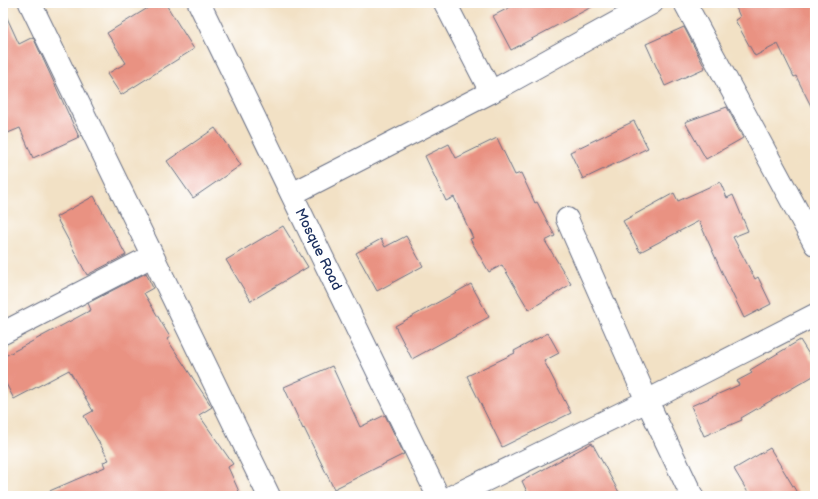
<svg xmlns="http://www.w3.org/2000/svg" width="818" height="499" font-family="'Balsamiq Sans',sans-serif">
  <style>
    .building { fill: #e99282 }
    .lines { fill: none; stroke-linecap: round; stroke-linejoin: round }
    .street-casing { stroke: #666d82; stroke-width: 24 }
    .secondary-casing { stroke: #666d82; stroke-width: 24 }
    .street { stroke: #fff; stroke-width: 22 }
    .secondary { stroke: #fff; stroke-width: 22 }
    .labels { text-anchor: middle; stroke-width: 3.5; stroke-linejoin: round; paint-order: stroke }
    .street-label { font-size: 14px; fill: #1b2f5e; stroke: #fff }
  </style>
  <rect width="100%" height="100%" fill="#fff"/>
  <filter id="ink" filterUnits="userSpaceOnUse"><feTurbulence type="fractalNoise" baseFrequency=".025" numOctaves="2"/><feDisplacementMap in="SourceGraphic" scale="8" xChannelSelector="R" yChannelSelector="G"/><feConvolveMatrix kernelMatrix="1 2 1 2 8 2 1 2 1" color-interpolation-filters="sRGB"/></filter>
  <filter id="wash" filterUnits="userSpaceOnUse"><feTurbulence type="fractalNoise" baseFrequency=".012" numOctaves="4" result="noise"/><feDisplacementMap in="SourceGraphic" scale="16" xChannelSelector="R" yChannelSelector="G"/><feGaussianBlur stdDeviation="0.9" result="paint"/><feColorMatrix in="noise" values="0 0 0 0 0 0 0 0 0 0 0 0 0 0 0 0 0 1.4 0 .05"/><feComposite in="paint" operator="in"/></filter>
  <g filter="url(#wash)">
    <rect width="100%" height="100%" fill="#f2e1c5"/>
    <g id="blocks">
      <g class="building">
        <path d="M156 3H165L194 49 121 95 107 74 126 63 107 33Z"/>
        <path d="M518 3H599L511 50 493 16Z"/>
        <path d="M734 3H815V114L796 76 794 77 778 44 755 56 735 20 740 17Z"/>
        <path d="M3 9 19 44 33 37 79 137 33 158 20 128 3 135Z"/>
        <path d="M684 27 705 68 665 86 646 44Z"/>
        <path d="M727 107 743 138 706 159 685 122Z"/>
        <path d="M634 121 648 148 583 179 570 152Z"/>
        <path d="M215 128 241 165 193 198 167 161Z"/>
        <path d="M497 138 515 175 521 173 535 203 537 202 555 236 545 241 571 284 529 310 502 265 489 272 470 239 473 238 454 197 446 201 425 156 449 144 456 158Z"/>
        <path d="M720 182 727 198 733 195 748 231 733 237 755 279 758 277 771 304 744 318 720 268 699 221 640 252 623 221 674 193 678 201Z"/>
        <path d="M94 196 126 255 87 275 56 217Z"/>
        <path d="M283 226 308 267 251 301 226 260Z"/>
        <path d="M406 236 423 266 377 291 356 253 381 239 385 247Z"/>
        <path d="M146 273 153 288 144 293 170 337 167 339 212 407 199 415 233 464 228 467 241 496H38L105 467 103 462 109 460 84 416 93 411 69 370 14 399 3 378V357L91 310 88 303Z"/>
        <path d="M471 284 489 317 412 359 395 326Z"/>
        <path d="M548 333 559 353 544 361 571 413 502 447 467 376 515 353 514 351Z"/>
        <path d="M800 340 815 364V375L741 418 742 420 704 436 691 406 739 385 737 381 752 373 750 370Z"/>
        <path d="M332 366 360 427 385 415 404 454 334 489 304 428 303 429 284 387Z"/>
        <path d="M592 443 621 496H529L522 481Z"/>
        <path d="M770 448 799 496H750L734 469Z"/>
      </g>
    </g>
  </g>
  <g filter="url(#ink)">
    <use href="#blocks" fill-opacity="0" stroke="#666d82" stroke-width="1"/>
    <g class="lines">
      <g class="street-casing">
        <g id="street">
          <path d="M199 3 438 496"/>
          <path d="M445 3 491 92"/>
          <path d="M685 3 815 244"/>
          <path d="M292 194 491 92 652 3"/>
          <path d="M567 219 647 401 692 496"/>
          <path d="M3 333 152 256"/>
          <path d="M453 496 647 401 815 315"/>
        </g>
      </g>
      <g class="secondary-casing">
        <path id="secondary" d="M30 3 269 496"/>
      </g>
      <use href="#street" class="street"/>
      <use href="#secondary" class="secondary"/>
    </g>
  </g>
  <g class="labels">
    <g class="street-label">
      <text transform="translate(319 249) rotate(64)" y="5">Mosque Road</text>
    </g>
  </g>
  <rect width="818" height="499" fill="none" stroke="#fff" stroke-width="16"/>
</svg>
